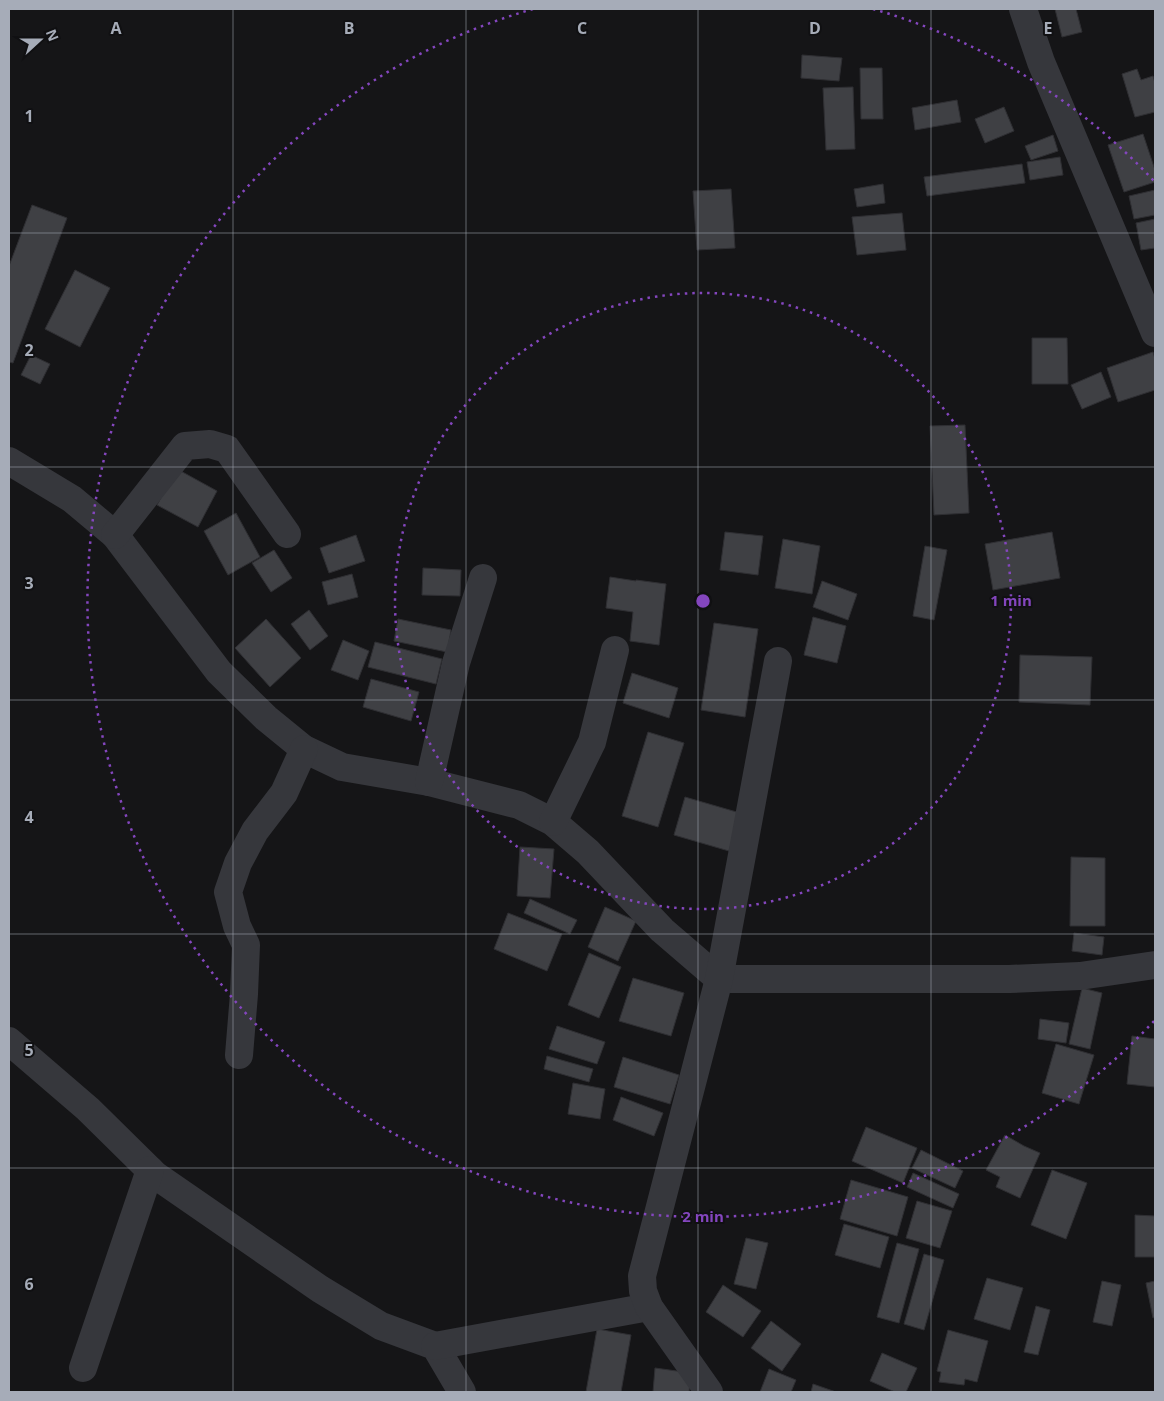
<svg xmlns="http://www.w3.org/2000/svg" width="1164" height="1401" font-family="'Open Sans',sans-serif">
  <style>
    .building { fill: #3f4044; stroke: #2f2f33 }
    .lines { fill: none; stroke-linecap: round; stroke-linejoin: round }
    .minor { stroke: #36373c; stroke-width: 28 }
    .grid { fill: none; stroke: #a6acb8; stroke-width: 1; stroke-opacity: 0.55 }
    .ring { fill: none; stroke: #8446be; stroke-width: 2.5; stroke-dasharray: 2.5 5 }
    .grid-label { font-size: 16px; text-anchor: middle; font-weight: bold; fill: #a6acb8; stroke: #101012; stroke-width: 4; stroke-linejoin: round; paint-order: stroke }
    .centre { fill: #8446be; stroke: #101012; stroke-width: 2.5 }
    .ring-label { font-size: 15px; text-anchor: middle; font-weight: bold; fill: #8446be; stroke: #101012; stroke-width: 4; stroke-linejoin: round; paint-order: stroke }
  </style>
  <rect width="100%" height="100%" fill="#151517"/>
  <g class="building">
    <path d="M1055 9H1076L1082 32 1062 37Z"/>
    <path d="M802 55 842 58 839 81 801 78Z"/>
    <path d="M860 68H882L883 119H861Z"/>
    <path d="M1137 69 1141 80 1153 76 1155 83V112L1135 117 1122 74Z"/>
    <path d="M853 87 855 149 826 150 823 88Z"/>
    <path d="M957 100 961 122 915 130 912 108Z"/>
    <path d="M1004 107 1014 131 985 143 975 119Z"/>
    <path d="M1143 134 1155 170V182L1124 192 1108 145Z"/>
    <path d="M1053 135 1058 151 1031 160 1025 146Z"/>
    <path d="M1060 157 1063 175 1030 180 1027 162Z"/>
    <path d="M1022 164 1025 183 927 196 924 177Z"/>
    <path d="M883 184 885 203 857 207 854 189Z"/>
    <path d="M731 189 735 248 697 250 693 191Z"/>
    <path d="M1155 190V215L1134 219 1129 196Z"/>
    <path d="M32 205 67 218 13 363 9 362V266Z"/>
    <path d="M902 213 906 250 857 255 852 217Z"/>
    <path d="M1155 219V248L1141 250 1136 223Z"/>
    <path d="M75 270 110 288 80 347 45 329Z"/>
    <path d="M1032 338H1067L1068 384H1032Z"/>
    <path d="M1153 352 1155 359V390L1118 402 1107 368Z"/>
    <path d="M31 355 50 364 40 384 21 375Z"/>
    <path d="M1101 372 1111 397 1082 409 1071 385Z"/>
    <path d="M965 425 969 513 934 515 930 426Z"/>
    <path d="M177 469 217 491 198 527 157 505Z"/>
    <path d="M236 513 260 557 228 575 204 531Z"/>
    <path d="M725 532 763 536 758 575 720 570Z"/>
    <path d="M1052 532 1060 578 993 590 985 544Z"/>
    <path d="M356 535 365 561 329 573 320 548Z"/>
    <path d="M783 539 820 546 812 594 775 588Z"/>
    <path d="M925 546 947 550 934 620 913 616Z"/>
    <path d="M274 550 292 578 271 592 252 563Z"/>
    <path d="M423 568 461 570 460 596 422 595Z"/>
    <path d="M352 574 358 597 328 605 322 582Z"/>
    <path d="M610 577 636 581V580L666 584 659 645 630 641 633 612 606 608Z"/>
    <path d="M822 581 857 594 848 620 813 607Z"/>
    <path d="M309 610 328 636 310 650 291 624Z"/>
    <path d="M813 617 846 626 837 663 804 655Z"/>
    <path d="M266 619 301 658 270 687 235 648Z"/>
    <path d="M398 619 451 630 447 652 394 641Z"/>
    <path d="M714 623 758 629 745 717 701 710Z"/>
    <path d="M343 640 369 651 358 680 331 670Z"/>
    <path d="M375 642 442 659 436 684 368 667Z"/>
    <path d="M1020 655 1092 657 1090 705 1019 702Z"/>
    <path d="M632 673 678 688 669 718 623 703Z"/>
    <path d="M371 679 419 692 411 721 363 707Z"/>
    <path d="M648 732 684 743 658 827 622 816Z"/>
    <path d="M685 797 740 813 729 851 674 835Z"/>
    <path d="M520 847 554 849 550 898 517 896Z"/>
    <path d="M1071 857 1105 858V926H1070Z"/>
    <path d="M530 899 577 920 570 934 524 913Z"/>
    <path d="M605 907 636 921 618 961 588 947Z"/>
    <path d="M508 913 562 934 547 971 494 949Z"/>
    <path d="M1074 933 1104 937 1102 955 1072 951Z"/>
    <path d="M589 953 621 967 599 1018 568 1005Z"/>
    <path d="M633 978 684 993 671 1036 619 1021Z"/>
    <path d="M1082 988 1102 993 1090 1049 1069 1044Z"/>
    <path d="M1040 1019 1069 1023 1066 1043 1038 1039Z"/>
    <path d="M557 1026 605 1042 597 1064 549 1049Z"/>
    <path d="M1132 1036 1155 1039V1087L1127 1084Z"/>
    <path d="M1056 1044 1094 1055 1079 1104 1042 1093Z"/>
    <path d="M547 1056 593 1069 589 1082 544 1069Z"/>
    <path d="M623 1057 679 1075 670 1104 614 1087Z"/>
    <path d="M573 1083 605 1089 600 1119 568 1114Z"/>
    <path d="M621 1097 663 1113 654 1136 613 1120Z"/>
    <path d="M866 1127 917 1148 903 1183 852 1161Z"/>
    <path d="M1005 1135 1024 1146 1040 1153 1020 1198 996 1187 1000 1177 986 1170Z"/>
    <path d="M921 1150 963 1171 955 1188 912 1168Z"/>
    <path d="M1052 1170 1087 1183 1066 1239 1031 1225Z"/>
    <path d="M913 1173 959 1194 953 1208 907 1187Z"/>
    <path d="M851 1180 908 1197 897 1236 840 1219Z"/>
    <path d="M917 1201 952 1211 940 1248 906 1238Z"/>
    <path d="M1135 1215 1155 1216V1257H1135Z"/>
    <path d="M844 1224 889 1237 880 1268 835 1255Z"/>
    <path d="M746 1238 768 1243 756 1289 734 1284Z"/>
    <path d="M897 1243 919 1249 899 1323 877 1317Z"/>
    <path d="M924 1254 944 1260 924 1330 904 1324Z"/>
    <path d="M987 1278 1023 1288 1010 1330 974 1319Z"/>
    <path d="M1102 1281 1121 1285 1112 1326 1093 1322Z"/>
    <path d="M1155 1281V1317L1153 1318 1146 1283Z"/>
    <path d="M723 1285 761 1311 743 1337 706 1312Z"/>
    <path d="M1036 1306 1050 1310 1038 1355 1024 1352Z"/>
    <path d="M771 1321 801 1344 782 1371 751 1348Z"/>
    <path d="M597 1329 631 1335 621 1392H586Z"/>
    <path d="M948 1330 988 1341 977 1382 965 1379 964 1385 939 1382 941 1372 937 1371Z"/>
    <path d="M882 1353 917 1368 906 1392H895L870 1381Z"/>
    <path d="M655 1368 691 1373 689 1392H653Z"/>
    <path d="M769 1369 796 1380 791 1392H760Z"/>
    <path d="M813 1384 836 1392H811Z"/>
  </g>
  <g class="lines">
    <g class="minor">
      <path d="M1023 9 1041 62 1155 333"/>
      <path d="M9 461 72 499 115 535 219 672 266 718 304 749 342 767 429 782 519 805 553 822 588 852 662 930 719 979H1009L1080 976 1155 965"/>
      <path d="M115 535 185 446 210 444 227 449 287 534"/>
      <path d="M429 782 456 663 483 578"/>
      <path d="M553 822 592 742 615 650"/>
      <path d="M9 1041 88 1109 155 1175 320 1289 381 1326 435 1346 462 1392"/>
      <path d="M239 1055 244 994 246 945 237 926 228 892 238 863 255 831 284 793 304 749"/>
      <path d="M435 1346 649 1307"/>
      <path d="M83 1368 150 1170"/>
      <path d="M709 1392 649 1307 643 1291 642 1276 719 979 778 661"/>
    </g>
  </g>
  <path class="grid" d="M233 9V1392M466 9V1392M698 9V1392M931 9V1392M9 233H1155M9 467H1155M9 700H1155M9 934H1155M9 1168H1155"/>
  <g class="ring">
    <circle cx="703" cy="601" r="308"/>
    <path d="M1154 1021A616 616 0 1 1 533 9M873 9A616 616 0 0 1 1154 181"/>
  </g>
  <g class="grid-label">
    <text x="116" y="34">A</text>
    <text x="349" y="34">B</text>
    <text x="582" y="34">C</text>
    <text x="815" y="34">D</text>
    <text x="1048" y="34">E</text>
    <text x="29" y="122">1</text>
    <text x="29" y="356">2</text>
    <text x="29" y="589">3</text>
    <text x="29" y="823">4</text>
    <text x="29" y="1056">5</text>
    <text x="29" y="1290">6</text>
  </g>
  <circle cx="703" cy="601" r="8" class="centre"/>
  <g class="ring-label">
    <text x="1011" y="606">1 min</text>
    <text x="703" y="1222">2 min</text>
  </g>
  <rect width="1164" height="1401" fill="none" stroke="#a6acb8" stroke-width="20"/>
  <g transform="translate(40 40) rotate(69)" stroke="#101012" stroke-width="4" paint-order="stroke">
  <path d="M0-4L9 19L0 12L-9 19Z" fill="#a6acb8"/>
  <text y="-8" font-size="14" font-weight="bold" text-anchor="middle" fill="#a6acb8">N</text>
  </g>
</svg>
